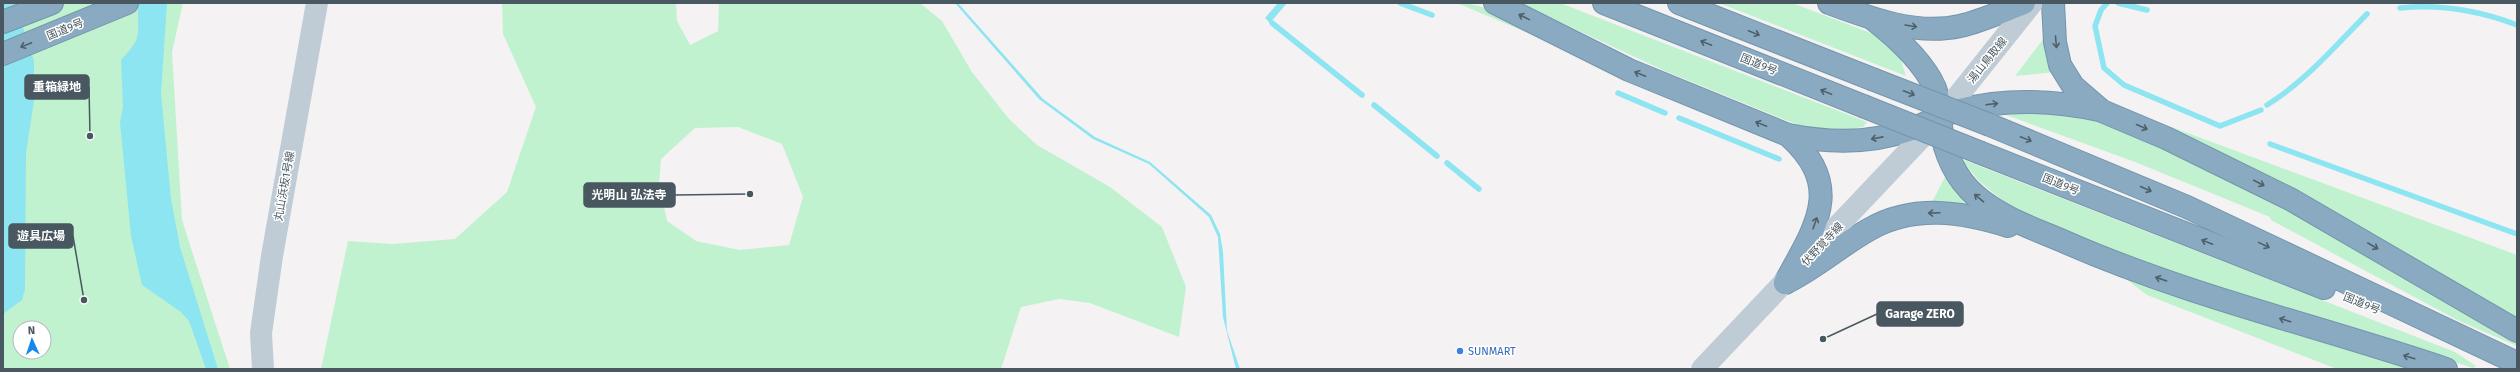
<svg xmlns="http://www.w3.org/2000/svg" width="2520" height="372" font-family="'Fira Sans','Noto Sans JP',sans-serif">
  <style>
    .green { fill: #c1f2cf; fill-rule: evenodd }
    .water { fill: #8ce5f0 }
    .lines { fill: none; stroke-linecap: round; stroke-linejoin: round }
    .stream { stroke: #8ce5f0; stroke-width: 5.5 }
    .highway-casing { stroke: #7495ad; stroke-width: 24 }
    .secondary { stroke: #bfccd6; stroke-width: 22 }
    .highway { stroke: #89aac1; stroke-width: 22 }
    .highway-bridge-casing { stroke: #7495ad; stroke-width: 24; stroke-linecap: butt }
    .highway-bridge { stroke: #89aac1; stroke-width: 22 }
    .oneway { stroke: #4f606a }
    .shop-dot { fill: #3f7fe0; stroke: #fff; stroke-width: 1.5 }
    .labels { text-anchor: middle; stroke-width: 3; stroke-linejoin: round; paint-order: stroke }
    .street-label { font-size: 11px; fill: #495860; stroke: #fff }
    .shop-label { font-size: 11px; fill: #366cbe; stroke: #fff; text-anchor: start }
    .leader { fill: none; stroke: #495860; stroke-width: 1.5 }
    .callout-dot { fill: #495860; stroke: #fff; stroke-width: 1.5 }
    .callout { fill: #495860; stroke: #495860; stroke-width: 1.5 }
    .callout-label { font-size: 12px; text-anchor: middle; font-weight: bold; fill: #fff }
  </style>
  <rect width="100%" height="100%" fill="#f4f2f2"/>
  <g class="green">
    <path d="M3 3H183L172 52 182 220 230 369H3ZM20 328H44V352H20Z"/>
    <path d="M502 3H676L677 21 690 45 718 31 719 3H920L942 21 972 72 1009 119 1037 145 1110 187 1162 227 1186 287 1179 337 1090 303 1059 299 1021 307 1001 369H321L348 241 392 244 455 239 507 192 536 107 503 34ZM738 127 782 144 803 197 789 245 740 250 696 241 667 221 659 184 661 159 695 128Z"/>
    <path d="M1457 3C1492 3 1526 29 1556 45Z"/>
    <path d="M1519 3H1560L1867 122 1863 127 1834 131 1805 128 1665 71Z"/>
    <path d="M1719 3H1792L1876 35 1900 57 1906 76Z"/>
    <path d="M2047 34 2056 72 2015 76Z"/>
    <path d="M2012 110 2092 118 2243 183 2517 340V346L2457 320 2271 220 2270 217 2135 162 1998 112Z"/>
    <path d="M2131 112 2517 255V320Z"/>
    <path d="M1961 159 2455 352 2476 366 2473 368 2111 253 2028 217 2008 205 1979 181Z"/>
    <path d="M1946 175 1977 209 1931 204Z"/>
    <path d="M2132 278 2419 369H2337L2147 295 2126 279Z"/>
  </g>
  <g class="water">
    <path d="M3 3H15L34 61V101L26 153 25 289 22 300 3 314Z"/>
    <path d="M138 3H167L161 94 171 199 180 247 218 369H206L189 321 181 312 142 285 131 236 120 122 123 107 121 60C144 36 137 34 138 3Z"/>
    <path d="M955 3H958L1043 99 1095 137 1150 162 1211 215 1220 234 1223 252 1227 331 1240 369H1236L1223 317 1218 237 1209 217 1149 164 1093 139 1039 99Z"/>
    <path d="M1278 3H1287L1270 23 1265 18Z"/>
  </g>
  <g class="lines">
    <g class="stream">
      <path d="M1400 3 1432 15"/>
      <path d="M2107 3 2101 10 2095 26 2104 68 2124 85 2220 126 2261 110"/>
      <path d="M2118 3 2147 10"/>
      <path d="M2400 8C2440 4 2480 11 2517 25"/>
      <path d="M1272 23 1362 95"/>
      <path d="M1618 93 1665 113"/>
      <path d="M1374 105 1437 156"/>
      <path d="M2267 105C2306 81 2335 46 2367 14"/>
      <path d="M1679 118 1779 159"/>
      <path d="M2270 144 2517 234"/>
      <path d="M1447 163 1479 189"/>
    </g>
    <g class="highway-casing">
      <g id="highway">
        <path d="M1495 3 1629 70 1788 135C1846 187 1815 227 1785 283"/>
        <path d="M1604 3 1863 106"/>
        <path d="M1679 3 1872 79"/>
        <path d="M1829 3C1869 18 1916 36 1960 26 1982 21 2003 11 2024 3"/>
        <path d="M2053 3 2055 42 2060 65 2073 86 2102 111 2166 138 2292 200 2517 331"/>
        <path d="M1873 19C1896 37 1923 61 1935 88 1940 100 1940 114 1941 127 1944 153 1956 179 1976 196 2001 218 2035 229 2065 242 2188 296 2319 326 2446 369"/>
        <path d="M3 22 52 3"/>
        <path d="M3 54 127 3"/>
        <path d="M1990 125 2187 207 2517 363"/>
        <path d="M1788 135C1829 143 1870 144 1909 130 1926 124 1942 114 1960 110 2007 98 2052 100 2099 110"/>
        <path d="M1981 153 2324 288"/>
        <path d="M1785 283C1816 268 1841 245 1870 229 1914 204 1963 212 2008 226"/>
      </g>
    </g>
    <g class="secondary">
      <path d="M263 369 261 333 272 256 317 3"/>
      <path d="M1702 369 1941 117 2032 3"/>
    </g>
    <use href="#highway" class="highway"/>
    <g class="highway-bridge-casing">
      <g id="highway-bridge">
        <path d="M1872 79 1990 125"/>
        <path d="M1863 106 1981 153"/>
      </g>
    </g>
    <use href="#highway-bridge" class="highway-bridge"/>
  </g>
  <defs><path id="oneway-shaft" d="M-6 0H5M1.5-3L5.5 0L1.5 3" fill="none" stroke-width="1.6" stroke-linecap="round" stroke-linejoin="round"/></defs>
  <g class="oneway">
    <use href="#oneway-shaft" transform="translate(1524 17) rotate(-154)"/>
    <use href="#oneway-shaft" transform="translate(1911 26) rotate(9)"/>
    <use href="#oneway-shaft" transform="translate(1754 33) rotate(22)"/>
    <use href="#oneway-shaft" transform="translate(2056 42) rotate(85)"/>
    <use href="#oneway-shaft" transform="translate(1706 43) rotate(-158)"/>
    <use href="#oneway-shaft" transform="translate(26 45) rotate(158)"/>
    <use href="#oneway-shaft" transform="translate(1640 74) rotate(-158)"/>
    <use href="#oneway-shaft" transform="translate(1826 92) rotate(-158)"/>
    <use href="#oneway-shaft" transform="translate(1909 93) rotate(21)"/>
    <use href="#oneway-shaft" transform="translate(1992 104) rotate(-7)"/>
    <use href="#oneway-shaft" transform="translate(1761 124) rotate(-158)"/>
    <use href="#oneway-shaft" transform="translate(2142 127) rotate(24)"/>
    <use href="#oneway-shaft" transform="translate(1877 138) rotate(169)"/>
    <use href="#oneway-shaft" transform="translate(2026 139) rotate(22)"/>
    <use href="#oneway-shaft" transform="translate(2259 183) rotate(27)"/>
    <use href="#oneway-shaft" transform="translate(2146 189) rotate(24)"/>
    <use href="#oneway-shaft" transform="translate(1979 198) rotate(-140)"/>
    <use href="#oneway-shaft" transform="translate(1934 213) rotate(178)"/>
    <use href="#oneway-shaft" transform="translate(1815 223) rotate(-71)"/>
    <use href="#oneway-shaft" transform="translate(2207 242) rotate(-158)"/>
    <use href="#oneway-shaft" transform="translate(2264 245) rotate(26)"/>
    <use href="#oneway-shaft" transform="translate(2373 246) rotate(30)"/>
    <use href="#oneway-shaft" transform="translate(2161 279) rotate(-161)"/>
    <use href="#oneway-shaft" transform="translate(2285 320) rotate(-163)"/>
    <use href="#oneway-shaft" transform="translate(2409 357) rotate(-163)"/>
  </g>
  <circle class="shop-dot" cx="1460" cy="351" r="4"/>
  <g class="labels">
    <g class="street-label">
      <text transform="translate(65 29) rotate(-22)" y="4">国道9号</text>
      <text transform="translate(1987 60) rotate(-51)" y="4">湯山鳥取線</text>
      <text transform="translate(1759 64) rotate(22)" y="4">国道9号</text>
      <text transform="translate(2061 184) rotate(22)" y="4">国道9号</text>
      <text transform="translate(284 186) rotate(-80)" y="4">丸山浜坂1号線</text>
      <text transform="translate(1822 244) rotate(-47)" y="4">伏野覚寺線</text>
      <text transform="translate(2362 303) rotate(22)" y="4">国道9号</text>
    </g>
    <g class="shop-label">
      <text x="1468" y="355">SUNMART</text>
    </g>
  </g>
  <path class="leader" d="M90 136L89 87M750 194L675 195M84 300L73 236M1823 339L1877 314"/>
  <g class="callout-dot">
    <circle cx="90" cy="136" r="4"/>
    <circle cx="750" cy="194" r="4"/>
    <circle cx="84" cy="300" r="4"/>
    <circle cx="1823" cy="339" r="4"/>
  </g>
  <g class="callout">
    <rect x="25" y="75" width="64" height="24" rx="4"/>
    <rect x="584" y="183" width="91" height="24" rx="4"/>
    <rect x="9" y="224" width="64" height="24" rx="4"/>
    <rect x="1877" y="302" width="86" height="24" rx="4"/>
  </g>
  <g class="callout-label">
    <text x="57" y="91">重箱緑地</text>
    <text x="629" y="199">光明山 弘法寺</text>
    <text x="41" y="240">遊具広場</text>
    <text x="1920" y="318">Garage ZERO</text>
  </g>
  <rect width="2520" height="372" fill="none" stroke="#495860" stroke-width="8"/>
  <g transform="translate(32 340) rotate(357)"><circle r="19" fill="#ffffff" stroke="#b6bcbf"/>
  <path d="M0-3L7 15L0 10L-7 15Z" fill="#1488ec"/>
  <text y="-6" font-size="11" font-weight="bold" text-anchor="middle" fill="#495860">N</text>
  </g>
</svg>
